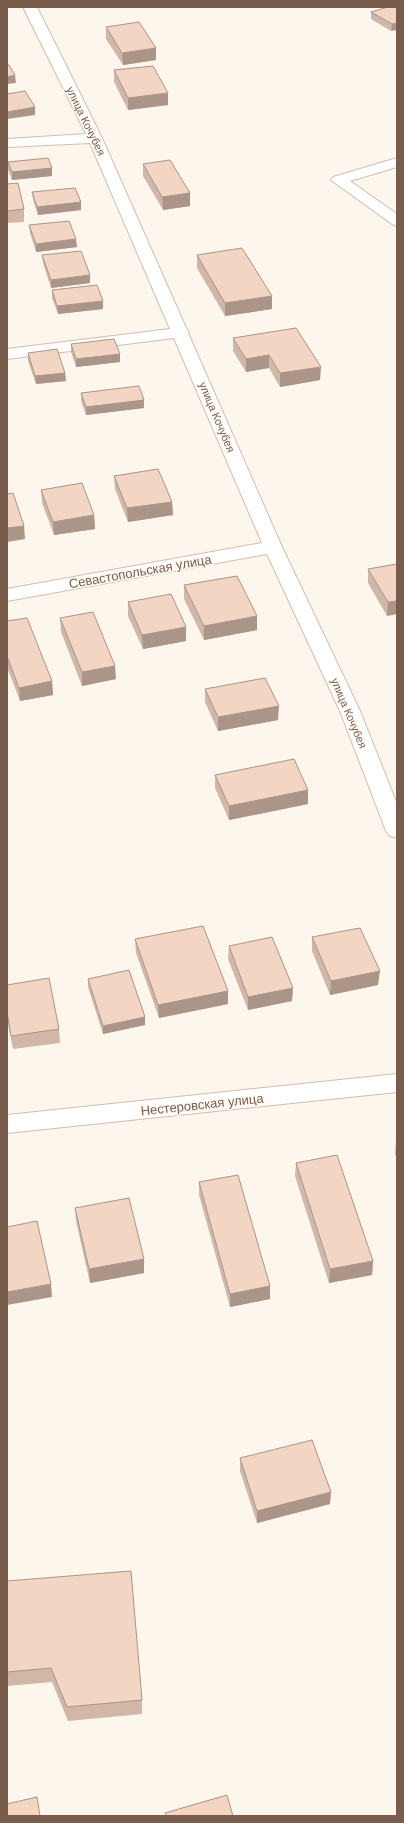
<svg xmlns="http://www.w3.org/2000/svg" width="404" height="1823" font-family="Arial,sans-serif">
  <style>
    .lines { fill: none; stroke-linecap: round; stroke-linejoin: round }
    .minor-casing { stroke: #d1beb0; stroke-width: 2 }
    .minor { fill: #fff; fill-rule: evenodd }
    .wall { fill: #d1b7a8 }
    .shaded-wall { fill: #aa9588 }
    .building { fill: #f3d5c3; stroke: #aa9588 }
    .labels { text-anchor: middle; stroke-width: 3; stroke-linejoin: round; paint-order: stroke }
    .far-street-label { font-size: 11px; fill: #7a5c4d; stroke: #fffaf3 }
    .street-label { font-size: 13px; fill: #7a5c4d; stroke: #fffaf3 }
  </style>
  <rect width="100%" height="100%" fill="#fdf6ec"/>
  <g class="lines">
    <g class="minor-casing">
      <g id="minor">
        <path d="M23 7H37L102 138 186 328 189 332 188 333 282 547 360 711 397 804V838L390 836 386 831 340 711 267 554 7 601V589L262 543 174 338 7 359V349L170 329 90 143 7 147V139L86 134Z"/>
        <path d="M397 158V167L350 181 397 214V226L392 224 331 180 333 177Z"/>
        <path d="M397 1074V1092L7 1133V1115Z"/>
      </g>
    </g>
    <use href="#minor" class="minor"/>
  </g>
  <g class="wall">
    <path d="M397 7 391 31 371 19V12Z"/>
    <path d="M106 27 156 60 123 65 106 39Z"/>
    <path d="M114 70 168 93V105L128 110 114 82Z"/>
    <path d="M8 162 52 168V176L12 180 8 170Z"/>
    <path d="M143 164 190 193V206L163 210 143 176Z"/>
    <path d="M7 184 24 209V222L7 223Z"/>
    <path d="M32 192 81 202V210L38 215 33 200Z"/>
    <path d="M29 225 77 247 36 252 30 233Z"/>
    <path d="M42 255 90 275V283L51 288 43 263Z"/>
    <path d="M197 255 272 296V309L225 316 197 268Z"/>
    <path d="M52 290 103 309 58 314 52 298Z"/>
    <path d="M233 338 320 380 280 387 269 368 246 372 233 351Z"/>
    <path d="M71 344 120 354V362L76 367 71 352Z"/>
    <path d="M28 353 65 373 66 381 36 384 28 361Z"/>
    <path d="M81 393 144 400V408L86 415 81 401Z"/>
    <path d="M114 476 172 502 173 515 128 522 115 489Z"/>
    <path d="M41 490 94 515 95 529 54 535 42 503Z"/>
    <path d="M397 564 387 616 368 583V569Z"/>
    <path d="M184 585 257 616V630L204 640 184 599Z"/>
    <path d="M128 602 186 641 143 649 128 616Z"/>
    <path d="M60 618 116 679 82 686 61 632Z"/>
    <path d="M7 621 52 681 53 695 20 701 7 667Z"/>
    <path d="M205 689 278 720 218 731 205 702Z"/>
    <path d="M215 775 308 804 229 820 215 788Z"/>
    <path d="M312 937 378 985 330 995 312 951Z"/>
    <path d="M135 939 228 991V1004L159 1018 136 953Z"/>
    <path d="M229 946 293 988 292 1001 248 1010 228 959Z"/>
    <path d="M88 979 145 1017V1025L103 1034 88 987Z"/>
    <path d="M7 985 59 1029 60 1043 13 1049 7 1018Z"/>
    <path d="M396 1140H397V1160L395 1154Z"/>
    <path d="M296 1163 373 1261 372 1275 329 1283 295 1176Z"/>
    <path d="M199 1182 270 1299 230 1307 199 1195Z"/>
    <path d="M75 1208 144 1259V1273L90 1283 76 1221Z"/>
    <path d="M240 1458 330 1504 257 1523 240 1471Z"/>
    <path d="M7 1581 142 1700V1714L68 1721 52 1682 7 1686Z"/>
  </g>
  <g class="shaded-wall">
    <path d="M397 23V30L391 31 392 24Z"/>
    <path d="M156 48V60L123 65 122 53Z"/>
    <path d="M15 75 16 83 7 84V77Z"/>
    <path d="M168 93V105L128 110V98Z"/>
    <path d="M35 107V115L7 119V112Z"/>
    <path d="M52 168V176L12 180V172Z"/>
    <path d="M190 193V206L163 210 162 197Z"/>
    <path d="M81 202V210L38 215 37 207Z"/>
    <path d="M76 239 77 247 36 252V244Z"/>
    <path d="M90 275V283L51 288V280Z"/>
    <path d="M272 296V309L225 316V303Z"/>
    <path d="M103 301V309L58 314 57 306Z"/>
    <path d="M120 354V362L76 367V359Z"/>
    <path d="M269 355V368L246 372V359Z"/>
    <path d="M321 367 320 380 280 387V373Z"/>
    <path d="M65 373 66 381 36 384 35 376Z"/>
    <path d="M144 400V408L86 415V407Z"/>
    <path d="M172 502 173 515 128 522 127 508Z"/>
    <path d="M94 515 95 529 54 535 53 522Z"/>
    <path d="M24 526 25 539 7 542V528Z"/>
    <path d="M397 601V614L387 616 388 602Z"/>
    <path d="M257 616V630L204 640V626Z"/>
    <path d="M186 627V641L143 649 142 635Z"/>
    <path d="M115 666 116 679 82 686V672Z"/>
    <path d="M52 681 53 695 20 701 19 688Z"/>
    <path d="M279 706 278 720 218 731V717Z"/>
    <path d="M308 790V804L229 820V806Z"/>
    <path d="M380 971 378 985 330 995 331 981Z"/>
    <path d="M293 988 292 1001 248 1010V997Z"/>
    <path d="M228 991V1004L159 1018 158 1005Z"/>
    <path d="M145 1017V1025L103 1034V1026Z"/>
    <path d="M144 1259V1273L90 1283 89 1269Z"/>
    <path d="M373 1261 372 1275 329 1283 330 1269Z"/>
    <path d="M51 1284 52 1297 7 1305V1292Z"/>
    <path d="M270 1286V1299L230 1307V1294Z"/>
    <path d="M331 1492 330 1504 257 1523V1511Z"/>
  </g>
  <g class="building">
    <path d="M388 7H397V23L392 24 371 12Z"/>
    <path d="M139 22 156 48 122 53 106 27Z"/>
    <path d="M7 65H9L15 75 7 77Z"/>
    <path d="M153 66 168 93 128 98 114 70Z"/>
    <path d="M25 91 35 107 7 112V94Z"/>
    <path d="M48 158 52 168 12 172 8 162Z"/>
    <path d="M170 160 190 193 162 197 143 164Z"/>
    <path d="M18 183 24 209 7 211V184Z"/>
    <path d="M75 188 81 202 37 207 32 192Z"/>
    <path d="M69 221 76 239 36 244 29 225Z"/>
    <path d="M242 248 272 296 225 303 197 255Z"/>
    <path d="M81 251 90 275 51 280 42 255Z"/>
    <path d="M97 285 103 301 57 306 52 290Z"/>
    <path d="M296 328 321 367 280 373 269 355 246 359 233 338Z"/>
    <path d="M114 339 120 354 76 359 71 344Z"/>
    <path d="M57 349 65 373 35 376 28 353Z"/>
    <path d="M139 386 144 400 86 407 81 393Z"/>
    <path d="M158 469 172 502 127 508 114 476Z"/>
    <path d="M82 483 94 515 53 522 41 490Z"/>
    <path d="M13 493 24 526 7 528V494Z"/>
    <path d="M397 564V601L388 602 368 569Z"/>
    <path d="M237 576 257 616 204 626 184 585Z"/>
    <path d="M171 594 186 627 142 635 128 602Z"/>
    <path d="M93 612 115 666 82 672 60 618Z"/>
    <path d="M27 618 52 681 19 688 7 656V621Z"/>
    <path d="M265 678 279 706 218 717 205 689Z"/>
    <path d="M294 759 308 790 229 806 215 775Z"/>
    <path d="M203 926 228 991 158 1005 135 939Z"/>
    <path d="M360 928 380 971 331 981 312 937Z"/>
    <path d="M272 937 293 988 248 997 229 946Z"/>
    <path d="M129 970 145 1017 103 1026 88 979Z"/>
    <path d="M49 978 59 1029 11 1036 7 1012V985Z"/>
    <path d="M337 1155 373 1261 330 1269 296 1163Z"/>
    <path d="M238 1175 270 1286 230 1294 199 1182Z"/>
    <path d="M129 1198 144 1259 89 1269 75 1208Z"/>
    <path d="M37 1221 51 1284 7 1292V1227Z"/>
    <path d="M312 1440 331 1492 257 1511 240 1458Z"/>
    <path d="M131 1571 142 1700 67 1707 51 1668 7 1672V1581Z"/>
    <path d="M227 1795 233 1816H166L165 1813Z"/>
    <path d="M37 1797 40 1816H7V1804Z"/>
  </g>
  <g class="labels">
    <g class="far-street-label">
      <text transform="translate(86 121) rotate(64)" y="4">улица Кочубея</text>
      <text transform="translate(217 417) rotate(67)" y="4">улица Кочубея</text>
      <text transform="translate(349 713) rotate(67)" y="4">улица Кочубея</text>
    </g>
    <g class="street-label">
      <text transform="translate(140 571) rotate(-10)" y="5">Севастопольская улица</text>
      <text transform="translate(202 1104) rotate(-6)" y="5">Нестеровская улица</text>
    </g>
  </g>
  <rect width="404" height="1823" fill="none" stroke="#7a5c4d" stroke-width="16"/>
</svg>
